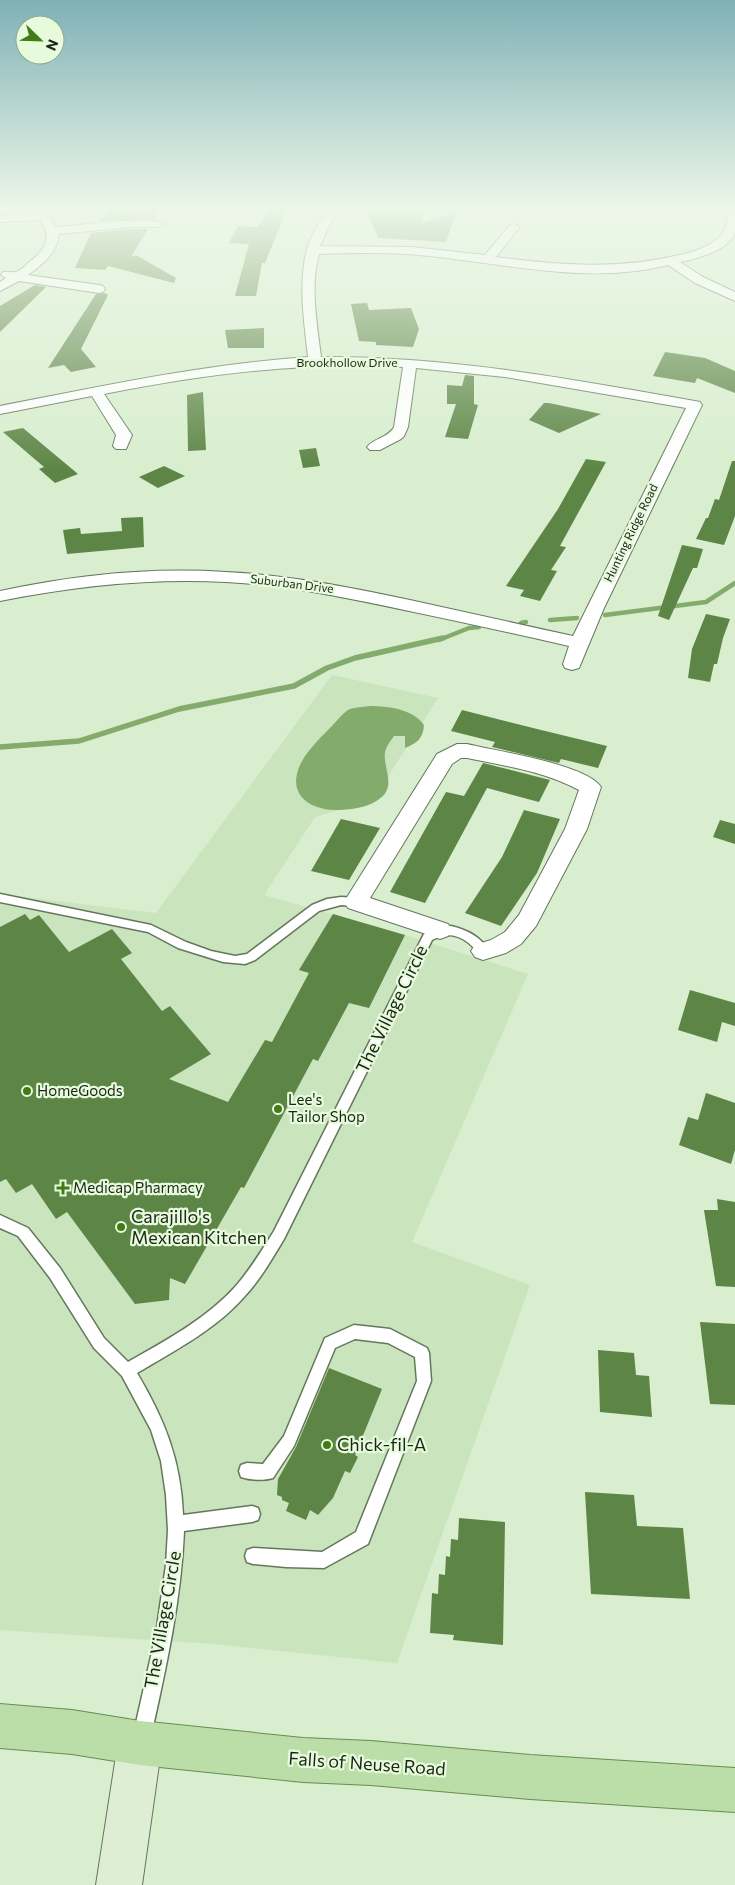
<svg xmlns="http://www.w3.org/2000/svg" width="735" height="1885" font-family="Commissioner,sans-serif">
  <style>
    .built { fill: #cae4be }
    .water { fill: #83ac6c }
    .lines { fill: none; stroke-linecap: round; stroke-linejoin: round }
    .stream-far1 { stroke: #83ac6c; stroke-width: 4.5 }
    .stream { stroke: #83ac6c; stroke-width: 5.5 }
    .building { fill: #5d8546 }
    .lane-casing { stroke: #64775b; stroke-width: 3 }
    .street-casing { stroke: #64775b; stroke-width: 2 }
    .secondary-casing { stroke: #64775b; stroke-width: 2 }
    .primary-casing { stroke: #668e50; stroke-width: 2 }
    .lane { fill: #fff; fill-rule: evenodd }
    .street { fill: #fff; fill-rule: evenodd }
    .secondary { fill: #ddeed4; fill-rule: evenodd }
    .primary { fill: #bbdda8; fill-rule: evenodd }
    .poi-dot { fill: #437c15; stroke: #e6fbdb; stroke-width: 2 }
    .labels { text-anchor: middle; stroke-width: 4.5; stroke-linejoin: round; paint-order: stroke }
    .far-street-label { font-size: 12px; fill: #1d2519; stroke: #e6fbdb }
    .poi-label { font-size: 15px; fill: #1d2519; stroke: #e6fbdb; text-anchor: start }
    .near-street-label { font-size: 18px; fill: #1d2519; stroke: #e6fbdb }
    .near-poi-label { font-size: 18px; fill: #1d2519; stroke: #e6fbdb; text-anchor: start }
  </style>
  <rect width="100%" height="100%" fill="#d8eece"/>
  <path class="built" d="M332 675 438 698 373 800 315 817 264 895 405 935 528 974 412 1242 530 1285 397 1663 213 1644 0 1630V894L156 913Z"/>
  <path class="water" d="M370 706C388 706 413 709 424 725 423 739 417 743 405 748V736H394C391 740 386 747 385 752 383 768 395 783 383 796 371 807 356 809 340 810 312 811 286 796 300 765 306 752 319 739 329 729 335 723 341 715 348 710 354 707 363 707 370 706Z"/>
  <g class="lines">
    <g class="stream-far1">
      <path d="M605 615 706 602 735 583"/>
      <path d="M550 620 577 618"/>
      <path d="M521 623 526 622"/>
      <path d="M439 640 469 628 479 627"/>
    </g>
    <path class="stream" d="M0 747 79 741 179 709 294 686 327 668 355 658 443 638"/>
  </g>
  <g class="building">
    <path d="M161 207 154 219 99 221 108 212V210Z"/>
    <path d="M274 207H288L265 263H262L256 296H235L249 244 229 243 238 226 257 227Z"/>
    <path d="M366 207H426L421 223 456 212 446 242 378 238Z"/>
    <path d="M130 229H148L131 257 136 255 176 278 174 283 108 266 105 270 75 268 91 233Z"/>
    <path d="M35 285 46 287 0 332V306Z"/>
    <path d="M105 293 108 295 81 349 96 367 71 372 64 365 48 368 96 294Z"/>
    <path d="M367 303 369 310 411 308 419 329 413 347 376 345V342L359 341 351 304Z"/>
    <path d="M264 328V348H228L225 330Z"/>
    <path d="M665 352 705 358 735 371V393L697 378 695 383 653 376Z"/>
    <path d="M465 375 474 376V404L478 405 468 439 445 437 456 404H447V385L462 386Z"/>
    <path d="M203 392 206 450 188 451 187 395Z"/>
    <path d="M544 403H549L601 414 559 433 529 420Z"/>
    <path d="M23 428 78 474 55 483 39 469 44 467 3 432Z"/>
    <path d="M316 448 320 466 303 468 299 450Z"/>
    <path d="M586 459 606 462 560 546 566 547 551 570 557 571 540 601 520 596 524 590 506 586 558 509Z"/>
    <path d="M732 461H735V516L724 545 696 539 706 518H708L715 499 719 500Z"/>
    <path d="M164 466 185 476 158 488 139 477Z"/>
    <path d="M143 517 144 547 67 554 63 530 80 528 81 534 122 531 121 518Z"/>
    <path d="M682 545 703 549 697 568H693L669 620 658 616Z"/>
    <path d="M706 614 730 619 723 638 717 664H714L710 682 688 678 692 649Z"/>
    <path d="M462 710 537 729 607 746 598 768 561 759 559 763 492 747 495 742 451 731Z"/>
    <path d="M483 763 550 780 539 802 487 788 425 903 390 892 446 792 464 796Z"/>
    <path d="M524 810 560 819 537 873 501 926 465 913 502 857Z"/>
    <path d="M341 819 380 828 349 880 311 871Z"/>
    <path d="M720 820 735 824V844L713 837Z"/>
    <path d="M25 914 30 920 39 915 69 952 112 929 132 953 121 959 162 1011 170 1006 211 1054 169 1079 228 1102 265 1040 272 1042 309 973 299 970 333 914 405 935 369 1008 349 1003 318 1061 313 1059 244 1188 241 1187 185 1284 170 1278 169 1300 135 1304 67 1212 56 1219 32 1184 16 1193 6 1179 0 1182V927Z"/>
    <path d="M690 990 735 1003V1026L722 1022 717 1042 678 1030Z"/>
    <path d="M706 1093 735 1103V1150L731 1164 679 1145 688 1117 698 1120Z"/>
    <path d="M717 1199 735 1202V1287L716 1286 704 1210H718Z"/>
    <path d="M700 1322 735 1324V1405L710 1404Z"/>
    <path d="M598 1350 634 1353 636 1375 649 1376 652 1417 600 1412Z"/>
    <path d="M329 1368 382 1389 355 1455 358 1457 350 1473 345 1471 333 1498 318 1515 310 1510 306 1520 286 1511 289 1503 282 1500V1497L277 1495 278 1479 296 1447Z"/>
    <path d="M585 1492 634 1495 637 1526 683 1528 690 1599 591 1594Z"/>
    <path d="M459 1518 505 1522 503 1645 453 1640 454 1635 430 1633 432 1593 438 1594 439 1574 445 1575 446 1556 450 1557 451 1539 458 1540Z"/>
  </g>
  <g class="lines">
    <g class="lane-casing">
      <g id="lane">
        <path d="M0 894 151 925 186 942 211 951 235 956 247 954 312 905 327 899 341 897 356 898 361 902 356 906 341 905 319 911 255 960 245 964 223 962 178 948 148 932 0 902Z"/>
        <path d="M451 926C467 930 480 936 489 951L487 954H479C467 938 451 929 432 940L284 1239C272 1259 260 1280 244 1297 215 1330 174 1351 137 1373 165 1420 181 1461 183 1515L252 1506 258 1508 260 1514 258 1520 252 1522 184 1531C181 1601 166 1668 151 1736L148 1742 142 1745 136 1742 133 1736 156 1634 166 1565 168 1530 166 1495 161 1461 151 1430 122 1376 94 1348 50 1278 18 1236 0 1228V1215L28 1228 60 1268 104 1338 128 1362C165 1341 206 1319 235 1287 250 1270 262 1250 274 1231L424 934 435 929Z"/>
        <path d="M354 1325 390 1329 427 1348 429 1353 431 1381 368 1544 324 1568 286 1567 253 1564 247 1562 245 1556 247 1550 253 1548 322 1552 356 1532 417 1381 415 1357 388 1343 355 1339 335 1348 294 1446 273 1478C263 1481 250 1480 241 1477L239 1471 241 1465 247 1463 263 1464 284 1436 325 1338Z"/>
      </g>
    </g>
    <g class="street-casing">
      <g id="street">
        <path d="M31 207H42L56 227C73 226 156 215 165 224L159 227H130L59 234C57 253 43 264 28 275L99 285 103 286 105 289 103 292 99 293 19 281 0 291V282L6 278 1 275 3 272C7 271 11 273 15 272 19 272 25 266 28 263 45 250 53 239 40 220L0 222V216L35 213Z"/>
        <path d="M329 207H340L329 226 320 246 412 247 485 255 510 225 514 224 520 227 496 257C558 265 618 270 679 255 694 252 713 246 723 233 728 226 727 216 727 207H735C735 215 735 225 735 232 731 250 695 259 680 262L703 277 735 292V301L695 283 668 265C590 285 507 264 429 256 393 252 355 253 319 254 310 287 317 323 321 357 448 356 571 379 695 401L700 402 702 405 604 608 579 668 572 670 565 668 563 664 569 646C516 634 463 622 409 611 348 598 288 585 226 582 150 578 75 586 0 601V591C75 575 150 567 226 572 289 575 349 587 410 600 464 612 519 624 573 636L686 408 505 377 416 368 408 427 404 436 401 439 380 450H370L367 447C374 438 388 438 394 427L403 367C299 362 205 374 104 394L132 435 126 449H116L113 446 116 435 92 396 0 414V406C102 386 204 364 308 357 304 321 298 283 307 249 311 234 321 220 329 207Z"/>
        <path d="M457 744H467C495 751 586 764 601 787L587 829 536 926 521 944 506 953 483 960 475 957 471 951 475 945 491 940 505 932 519 915 565 829 579 790C544 771 505 766 467 758H461L452 764 370 898 448 924 452 930 448 936 440 939 432 936 348 908 344 902 437 754Z"/>
      </g>
    </g>
    <g class="secondary-casing">
      <path id="secondary" d="M140 1721 155 1728 162 1743 142 1885H96L118 1743 125 1728Z"/>
    </g>
    <g class="primary-casing">
      <path id="primary" d="M0 1704 72 1710 140 1721 303 1738 371 1741 530 1755 735 1768V1812L530 1799 371 1785 303 1782 140 1765 72 1754 0 1748Z"/>
    </g>
    <use href="#lane" class="lane"/>
    <use href="#street" class="street"/>
    <use href="#secondary" class="secondary"/>
    <use href="#primary" class="primary"/>
  </g>
  <linearGradient id="sky" x2="0" y2="1"><stop stop-color="#7fb1b6"/><stop offset="0.44" stop-color="#edf7e9"/><stop offset="1" stop-color="#edf7e9" stop-opacity="0"/></linearGradient>
  <rect width="735" height="471" fill="url(#sky)"/>
  <g class="poi-dot">
    <circle cx="27" cy="1091" r="5"/>
    <circle cx="278" cy="1109" r="5"/>
    <path d="M60.5 1180.5h5v5h5v5h-5v5h-5v-5h-5v-5h5z"/>
    <circle cx="121" cy="1227" r="5"/>
    <circle cx="327" cy="1445" r="5"/>
  </g>
  <g class="labels">
    <g class="far-street-label">
      <text x="347" y="367">Brookhollow Drive</text>
      <text transform="translate(631 533) rotate(-64)" y="4">Hunting Ridge Road</text>
      <text transform="translate(292 584) rotate(7)" y="4">Suburban Drive</text>
    </g>
    <g class="poi-label">
      <text x="37" y="1096">HomeGoods</text>
      <text x="288" y="1105">Lee's<tspan x="288" dy="17">Tailor Shop</tspan></text>
      <text x="73" y="1193">Medicap Pharmacy</text>
    </g>
    <g class="near-street-label">
      <text transform="translate(392 1009) rotate(-64)" y="6">The Village Circle</text>
      <text transform="translate(163 1620) rotate(-80)" y="6">The Village Circle</text>
      <text transform="translate(367 1764) rotate(4)" y="6">Falls of Neuse Road</text>
    </g>
    <g class="near-poi-label">
      <text x="131" y="1223">Carajillo's<tspan x="131" dy="21">Mexican Kitchen</tspan></text>
      <text x="337" y="1451">Chick-fil-A</text>
    </g>
  </g>
  <g transform="translate(40 40) rotate(113)"><circle r="24" fill="#e6fbdb" stroke="#96a58d"/>
  <path d="M0-4L9 19L0 12L-9 19Z" fill="#437c15"/>
  <text y="-8" font-size="14" font-weight="bold" text-anchor="middle" fill="#1d2519">N</text>
  </g>
</svg>
